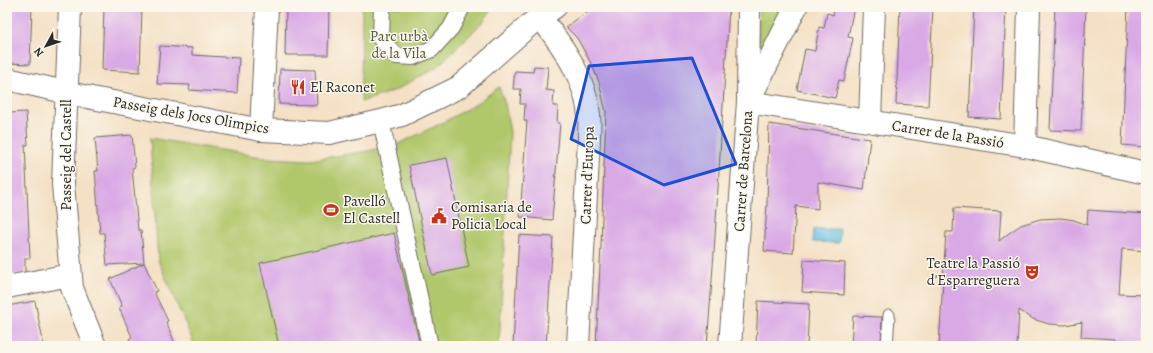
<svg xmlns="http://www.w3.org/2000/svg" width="1153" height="353" font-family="Alegreya,serif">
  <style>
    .green { fill: #b1c76c; stroke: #6e794c }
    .water { fill: #67c1e4; stroke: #497688 }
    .building { fill: #d9a9e6 }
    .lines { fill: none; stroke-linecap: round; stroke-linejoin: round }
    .service-casing { stroke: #716a61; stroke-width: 13 }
    .pedestrian-casing { stroke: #716a61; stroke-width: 18 }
    .minor-casing { stroke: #716a61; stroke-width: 24 }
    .service { stroke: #fff; stroke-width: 11 }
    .pedestrian { stroke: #fff; stroke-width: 16 }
    .minor { stroke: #fff; stroke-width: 22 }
    .marked { fill: #1d4ed8; fill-opacity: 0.2; stroke: #1d4ed8; stroke-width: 3; stroke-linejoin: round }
    .labels { text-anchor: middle; stroke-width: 3; stroke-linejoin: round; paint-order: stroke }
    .park-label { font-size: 15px; fill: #535a3e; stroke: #fbf7ec }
    .poi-label { font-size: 15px; fill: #2b2b2b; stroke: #fbf7ec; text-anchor: start }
    .street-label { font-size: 15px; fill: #2b2b2b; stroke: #fbf7ec }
  </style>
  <rect width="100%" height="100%" fill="#fbf7ec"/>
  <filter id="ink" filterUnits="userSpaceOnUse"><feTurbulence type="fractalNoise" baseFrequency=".025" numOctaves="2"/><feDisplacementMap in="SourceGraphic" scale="8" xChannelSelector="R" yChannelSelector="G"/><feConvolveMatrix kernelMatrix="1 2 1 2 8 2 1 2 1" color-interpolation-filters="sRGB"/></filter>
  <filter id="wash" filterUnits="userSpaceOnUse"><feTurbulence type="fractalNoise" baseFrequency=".012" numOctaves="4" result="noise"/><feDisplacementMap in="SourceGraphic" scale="16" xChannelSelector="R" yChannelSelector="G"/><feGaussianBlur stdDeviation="0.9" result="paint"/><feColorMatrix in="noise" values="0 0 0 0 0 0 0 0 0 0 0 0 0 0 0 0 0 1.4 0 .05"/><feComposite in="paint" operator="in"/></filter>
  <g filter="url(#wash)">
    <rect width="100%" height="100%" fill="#f4e0c5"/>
    <g class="green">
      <path d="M362 7H493L483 22 437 67 396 90 361 102Z"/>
      <path d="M759 7H784L757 56Z"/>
      <path d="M499 87 505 104 510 132 499 346H195L158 260 150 138 268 158 310 160 368 151 398 144 442 123 474 105Z"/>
    </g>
    <path class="water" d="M814 229H840L839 243 813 242Z"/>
    <g id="blocks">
      <g class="building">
        <path d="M7 7H32L30 64 7 63Z"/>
        <path d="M104 7H142L140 72 102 70Z"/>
        <path d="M286 7H329L328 55H285Z"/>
        <path d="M594 7H729L714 253 707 346H596L601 245 606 112 599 82 592 65 577 38 566 27Z"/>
        <path d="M835 7H854L848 37 853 38 844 81 839 80 835 98 797 90 805 49 815 51 819 27 824 28 827 13 833 15Z"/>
        <path d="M900 7H933L928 106 896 104Z"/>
        <path d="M974 7H1006L1001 119 969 117Z"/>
        <path d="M1055 7H1086L1081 131 1050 130Z"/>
        <path d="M1128 7H1146V147L1122 145Z"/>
        <path d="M160 46 192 48V55L239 58 237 93 189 90 190 85 157 84Z"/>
        <path d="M534 66 548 67 546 90 554 91 553 106H558L557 123H560L552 220 520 217 527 121H524L525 104H520L521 89H513L515 71 533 72Z"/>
        <path d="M280 69 315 70 317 105 279 104Z"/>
        <path d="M26 112 28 145H25L30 258H25V274L7 275V113Z"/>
        <path d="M769 124 870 139 864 190 818 182V209L796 206 793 253 764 251 767 204Z"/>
        <path d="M132 135 135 167 132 168 138 230H141L144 263 157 291 154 292 168 321 166 322 176 346H132L129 339 132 337 119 308 122 306 110 279 144 263 107 265 104 233H100L95 171H98L95 138Z"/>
        <path d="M447 158 469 267 432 275 409 165Z"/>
        <path d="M954 208 1001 211 999 241 1009 233 1021 225 1040 219 1061 218 1074 220 1087 225 1088 210 1146 214V251L1122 249 1119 294 1144 295 1142 343 1115 341V339L1081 337 1082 322 1065 325 1049 324 1033 319 1019 310 1017 346H939L946 232H953Z"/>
        <path d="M394 233 420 346H279L260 263Z"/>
        <path d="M519 235 553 237 546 346H513Z"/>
        <path d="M804 260 845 263 844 295 802 292Z"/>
        <path d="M35 301 44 346H7V306Z"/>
        <path d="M758 301 809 304 807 346H756Z"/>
        <path d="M853 316 882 317 881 346H851Z"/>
      </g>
    </g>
  </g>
  <g filter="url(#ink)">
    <use href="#blocks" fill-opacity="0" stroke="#716a61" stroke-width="1"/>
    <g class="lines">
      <g class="service-casing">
        <path id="service" d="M887 346 889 315"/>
      </g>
      <g class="pedestrian-casing">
        <g id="pedestrian">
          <path d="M382 7 381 39 396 56 413 57 432 49 451 28 462 7"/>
          <path d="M381 121 430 346"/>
        </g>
      </g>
      <g class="minor-casing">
        <g id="minor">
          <path d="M70 7 63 184 72 288 95 346"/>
          <path d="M540 17C563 46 585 77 589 115 590 123 589 131 589 139L578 346"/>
          <path d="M7 79 92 98 261 130 329 133 381 121 402 115 459 87 533 22 555 7"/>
          <path d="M748 97 749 7"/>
          <path d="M748 102 1025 146 1146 173"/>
          <path d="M870 121 874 7"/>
          <path d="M261 130 267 7"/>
          <path d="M1025 146 1029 7"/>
          <path d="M7 287 70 275"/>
          <path d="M730 346 748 102 796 7"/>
        </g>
      </g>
      <use href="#service" class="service"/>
      <use href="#pedestrian" class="pedestrian"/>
      <use href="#minor" class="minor"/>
    </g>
  </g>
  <path class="marked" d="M692 58 736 164 664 185 571 139 589 66Z"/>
  <defs>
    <g id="restaurant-bare" transform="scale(1.2)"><path d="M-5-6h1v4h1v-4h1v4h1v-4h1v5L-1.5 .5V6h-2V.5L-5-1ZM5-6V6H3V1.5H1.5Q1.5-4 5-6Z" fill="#c8321e" stroke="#fbf7ec" stroke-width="2.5" paint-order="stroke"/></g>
    <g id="stadium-bare" transform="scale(1.2)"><path d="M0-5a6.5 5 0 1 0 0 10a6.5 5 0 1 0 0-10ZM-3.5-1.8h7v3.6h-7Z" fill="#c8321e" stroke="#fbf7ec" stroke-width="2.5" paint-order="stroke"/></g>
    <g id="civic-bare" transform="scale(1.2)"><path d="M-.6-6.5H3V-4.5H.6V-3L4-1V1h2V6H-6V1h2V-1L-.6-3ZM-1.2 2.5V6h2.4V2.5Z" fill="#c8321e" stroke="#fbf7ec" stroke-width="2.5" paint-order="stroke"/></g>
    <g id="theatre-bare" transform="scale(1.2)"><path d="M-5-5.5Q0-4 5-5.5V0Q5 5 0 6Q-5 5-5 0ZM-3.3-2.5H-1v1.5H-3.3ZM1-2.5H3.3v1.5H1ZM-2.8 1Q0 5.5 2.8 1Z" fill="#c8321e" stroke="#fbf7ec" stroke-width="2.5" paint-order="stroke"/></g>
  </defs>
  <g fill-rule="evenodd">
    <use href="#restaurant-bare" x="298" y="87"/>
    <use href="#stadium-bare" x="331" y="210"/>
    <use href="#civic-bare" x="439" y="216"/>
    <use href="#theatre-bare" x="1032" y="272"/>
  </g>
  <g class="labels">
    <g class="park-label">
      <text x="399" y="41">Parc urbà<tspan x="399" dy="17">de la Vila</tspan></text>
    </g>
    <g class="poi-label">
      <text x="310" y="92">El Raconet</text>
      <text x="343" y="206">Pavelló<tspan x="343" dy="17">El Castell</tspan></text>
      <text x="451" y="212">Comisaria de<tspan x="451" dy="17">Policia Local</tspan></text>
      <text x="1020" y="268" text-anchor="end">Teatre la Passió<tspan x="1020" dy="17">d'Esparreguera</tspan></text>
    </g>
    <g class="street-label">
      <text transform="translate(191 115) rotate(10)" y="5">Passeig dels Jocs Olimpics</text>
      <text transform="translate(948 134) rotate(9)" y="5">Carrer de la Passió</text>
      <text transform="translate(66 155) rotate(-90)" y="5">Passeig del Castell</text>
      <text transform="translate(743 171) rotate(-86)" y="5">Carrer de Barcelona</text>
      <text transform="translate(587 175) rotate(-88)" y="5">Carrer d'Europa</text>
    </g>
  </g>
  <rect width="1153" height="353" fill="none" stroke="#fbf7ec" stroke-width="24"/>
  <g transform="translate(46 46) rotate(230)" stroke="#fbf7ec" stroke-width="3" paint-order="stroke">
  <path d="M0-3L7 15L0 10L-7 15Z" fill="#2b2b2b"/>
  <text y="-6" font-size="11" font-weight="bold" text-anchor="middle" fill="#2b2b2b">N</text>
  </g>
</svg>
